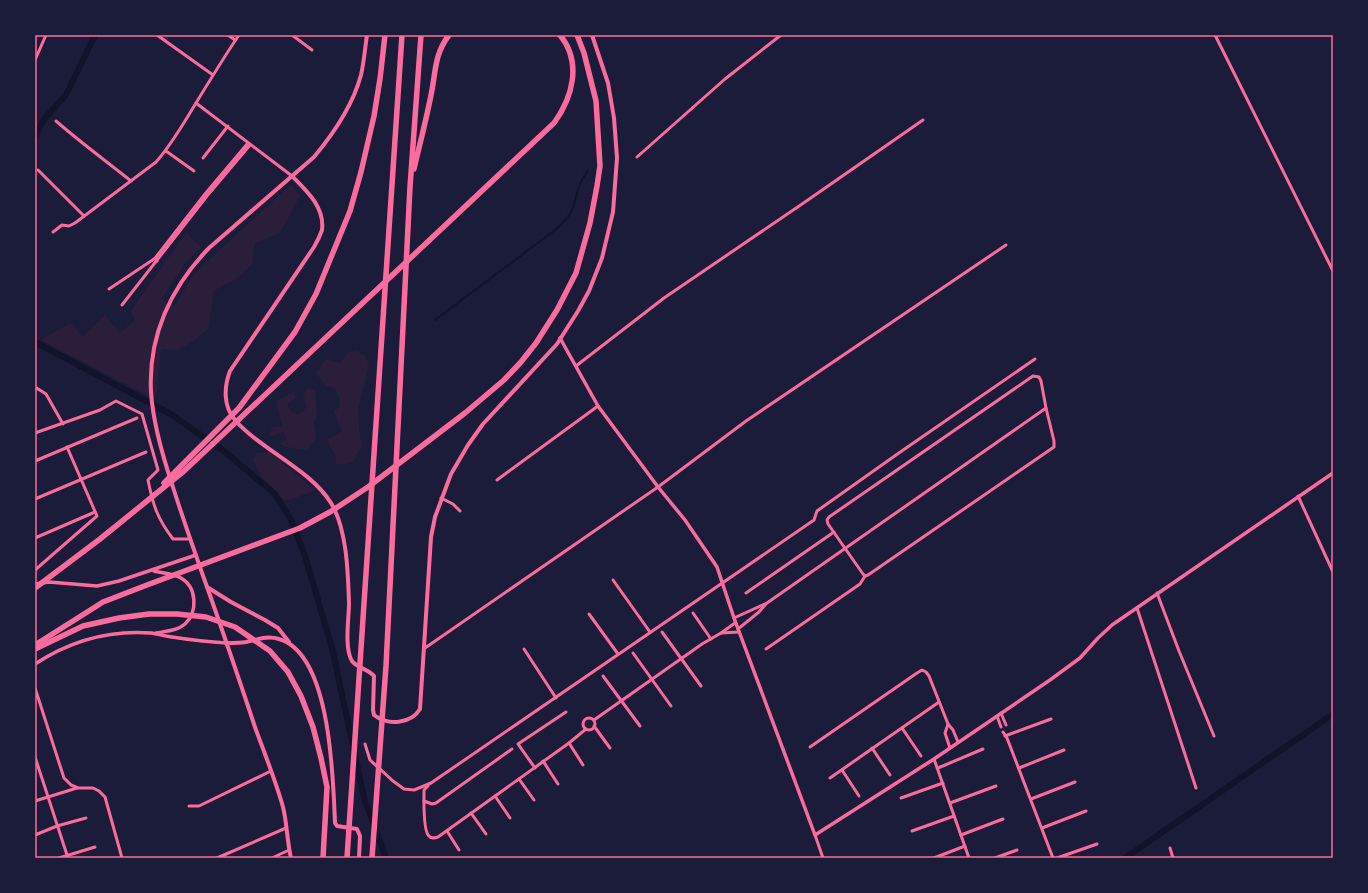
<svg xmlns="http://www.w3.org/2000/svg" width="1368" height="893" font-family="'IBM Plex Sans',sans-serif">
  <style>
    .green { fill: #2a1e3b }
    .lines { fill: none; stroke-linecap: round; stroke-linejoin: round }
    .stream { stroke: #12122b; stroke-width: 2 }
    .canal { stroke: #12122b; stroke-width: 6 }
    .minor { stroke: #ff6b9d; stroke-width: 3 }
    .tertiary { stroke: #ff6b9d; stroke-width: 3.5 }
    .secondary { stroke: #ff6b9d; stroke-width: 4 }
    .motorway { stroke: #ff6b9d; stroke-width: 5.5 }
    .neatline { fill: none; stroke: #ff6b9d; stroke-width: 1.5 }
  </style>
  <rect width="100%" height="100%" fill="#1b1b3a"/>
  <g class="green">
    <path d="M293 186 300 196 280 233 255 243 252 264 238 278 214 291 208 329 192 342 177 350 161 349 157 392 154 399 41 340 70 323 83 337 105 315 120 333 135 320 130 312 186 233 201 247 184 265 162 299 175 306 189 282 198 270 287 188Z"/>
    <path d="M357 351 365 356 369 364 358 411 360 436 363 446 358 452 355 460 346 464H336L335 453 329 446 328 439 342 431 334 412 340 406 339 397 335 388 326 386 316 373 326 359 340 363 349 352Z"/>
    <path d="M308 387 315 391 317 413 314 423 316 439 307 450 285 447 279 443 287 440 284 432 268 437 273 427 282 426 276 402 285 396 295 391 296 398 290 401 287 405 291 412 297 414 303 412 307 406 303 396Z"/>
    <path d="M269 452 316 490 295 498 285 500 261 476 253 460 256 453Z"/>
  </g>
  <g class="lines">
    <path class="stream" d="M435 320 555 230C562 224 568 218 572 210 577 196 578 182 588 171"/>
    <g class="canal">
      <path d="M35 136 45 118 66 95 95 35"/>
      <path d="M35 342 169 413 225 452 275 494 291 520 305 556 332 648 364 798 386 858"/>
      <path d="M1125 858 1333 714"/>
    </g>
    <g class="minor">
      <path d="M157 35 213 75"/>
      <path d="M228 35 235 40"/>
      <path d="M292 35 312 50"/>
      <path d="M1215 35 1333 271"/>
      <path d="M35 60 46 35"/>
      <path d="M196 103 292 176"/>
      <path d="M56 121C80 142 106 161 131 181"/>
      <path d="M166 151 194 171"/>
      <path d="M637 157 725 79 781 35"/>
      <path d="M203 158 228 126"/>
      <path d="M38 170 84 216"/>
      <path d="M53 232 62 225 69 226 75 223 156 162C172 144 183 124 196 103 210 80 224 57 239 35"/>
      <path d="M157 261 156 257 205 194 248 143"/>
      <path d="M109 289 157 257"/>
      <path d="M122 305 207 196 250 145"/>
      <path d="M576 366 664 298 805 202 923 120"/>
      <path d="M1033 376 1039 377 1041 381 1046 408 1054 441V447L868 575 865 576 863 574 828 524 827 520 829 517Z"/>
      <path d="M35 387 46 394 63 424"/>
      <path d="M35 433 100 410 116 401 142 414 158 470 148 480C153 505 157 518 173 539H189"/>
      <path d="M35 461 137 418"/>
      <path d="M497 480 598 406"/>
      <path d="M1298 496 1333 572"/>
      <path d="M441 498 453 504 460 511"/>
      <path d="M35 499 146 452"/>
      <path d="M35 538 95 512"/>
      <path d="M35 570 97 516 67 447"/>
      <path d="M613 580 650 632"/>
      <path d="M746 593 834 532"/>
      <path d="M1157 593 1179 651 1214 736"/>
      <path d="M1137 608 1196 788"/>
      <path d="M693 613 711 639"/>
      <path d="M589 614 618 654"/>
      <path d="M734 618 767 603 1046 408"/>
      <path d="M738 629 759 612 766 604"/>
      <path d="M662 632 701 686"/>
      <path d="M721 633 739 632"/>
      <path d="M425 648 658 487 746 421 1006 245"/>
      <path d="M524 649 556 698"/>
      <path d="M766 649 860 584 865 576"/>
      <path d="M633 653 671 706"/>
      <path d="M603 676 640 726"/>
      <path d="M35 688 64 778 71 785 78 788H93L99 791 105 797 122 858"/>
      <path d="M1001 713 1006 725"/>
      <path d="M997 716 1001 727"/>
      <circle cx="589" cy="724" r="6"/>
      <path d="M594 720 702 644 721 633 735 623"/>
      <path d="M948 724 945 733 950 748"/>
      <path d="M594 726 610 748"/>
      <path d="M902 728 921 756"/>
      <path d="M1003 732 1007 738 1053 858"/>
      <path d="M1005 736 1051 719"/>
      <path d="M569 743 583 765"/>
      <path d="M365 744 370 760 393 781 404 789 414 790 431 783 814 520 817 511 896 455 1035 359"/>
      <path d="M810 747 917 673 922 670 926 672 929 676 948 724 953 730 958 742"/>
      <path d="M872 748 890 775"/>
      <path d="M35 757 68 858"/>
      <path d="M934 759 969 858"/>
      <path d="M543 761 558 784"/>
      <path d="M535 768 518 744 566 712"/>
      <path d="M938 768 983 749"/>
      <path d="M1019 768 1064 750"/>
      <path d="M842 770 859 796"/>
      <path d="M830 778 939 702"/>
      <path d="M519 779 534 800"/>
      <path d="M428 786 424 790V793C424 801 423 831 429 836 431 839 434 838 438 837L569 743 586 729"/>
      <path d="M495 796 510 818"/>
      <path d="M901 798 943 783"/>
      <path d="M1031 799 1075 782"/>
      <path d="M35 801 77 788"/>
      <path d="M424 801 432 804 436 803 512 749"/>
      <path d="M950 803 996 786"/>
      <path d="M189 806H199L271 771"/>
      <path d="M471 813 486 834"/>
      <path d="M1042 828 1086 811"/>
      <path d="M447 831 459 850"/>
      <path d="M912 831 954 816"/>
      <path d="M35 835 57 826 86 818"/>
      <path d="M815 835 823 858"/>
      <path d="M961 835 1003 819"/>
      <path d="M1170 848 1173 858"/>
      <path d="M59 858 95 847"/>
      <path d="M217 858 286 828"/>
      <path d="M272 858 289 850"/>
      <path d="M934 858 965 846"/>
      <path d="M995 858 1017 850"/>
      <path d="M1057 858 1097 844"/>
    </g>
    <g class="tertiary">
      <path d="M560 338 598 406 658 487 685 520 717 567 734 618 815 835 934 759 1050 680 1080 658 1098 638 1112 625 1333 473"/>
      <path d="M154 571C161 573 175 574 181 578 197 587 198 612 185 624 177 631 166 631 156 633"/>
      <path d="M35 584 49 582 97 586 119 581 196 555"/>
      <path d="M35 664C70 641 110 630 151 633 158 634 165 636 172 637 191 640 209 642 227 643"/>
    </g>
    <g class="secondary">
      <path d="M292 176C306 190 325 207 322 230 320 236 317 242 314 247L230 371C224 387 223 406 235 420 261 450 310 469 331 503 347 529 348 573 349 603 349 618 344 648 352 661 357 668 368 669 374 676L373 710 374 715C388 726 411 724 420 709L431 537 435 517 451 474 468 445 483 424 557 344 578 311 589 291 602 258 613 212 617 158 614 118 608 83 592 35"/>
      <path d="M207 587 231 602 265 620 278 628 289 642"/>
      <path d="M227 643C233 643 240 643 246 642 256 640 267 635 279 639 331 654 333 778 335 823L337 826 357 829 360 836 359 858"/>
      <path d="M291 858C287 841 287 823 283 807 276 782 265 754 256 730 238 676 220 623 201 570 191 541 181 513 172 484 162 454 153 423 151 392 148 336 171 287 209 248L314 157C334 133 353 105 361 75 364 62 365 48 367 35"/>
    </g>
    <g class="motorway">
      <path d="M414 169C420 143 427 117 432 90 436 68 435 54 449 35"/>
      <path d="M164 483 239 408 295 332 316 294 350 211 361 172 374 116 380 79 385 35"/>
      <path d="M35 588 100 539 184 471 554 123C573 97 582 62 560 35"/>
      <path d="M35 645 103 602 147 585 300 528 330 512 368 487 465 413 504 380 521 362 536 343 557 310 576 273 590 223 597 186 600 166 596 101 584 53 577 35"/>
      <path d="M35 649 83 626 119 618 149 614H177L206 617 235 627 270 651 288 672 301 696 313 727 321 758 327 787 323 858"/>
      <path d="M347 858 402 35"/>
      <path d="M372 858 386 666 410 187 421 35"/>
    </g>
  </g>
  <rect width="1368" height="893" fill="none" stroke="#1b1b3a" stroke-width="72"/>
  <rect x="36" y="36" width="1296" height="821" class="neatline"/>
</svg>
